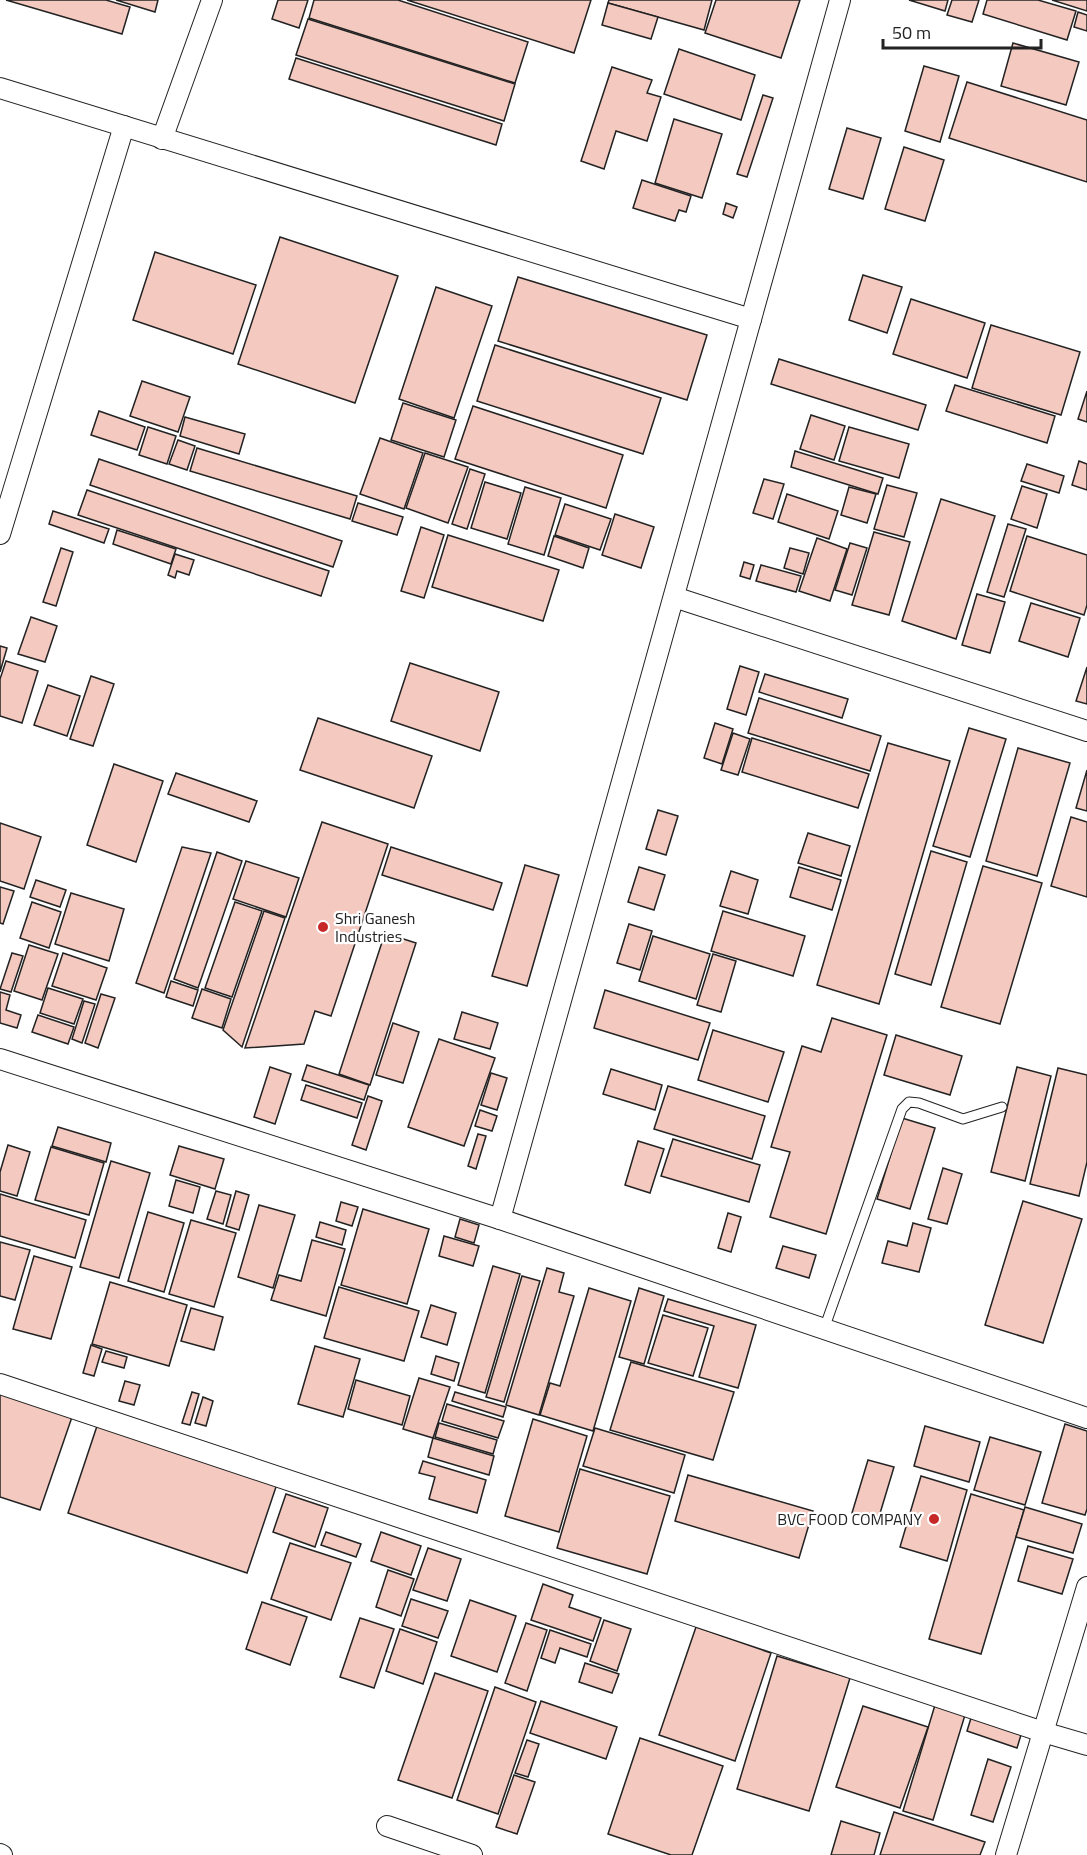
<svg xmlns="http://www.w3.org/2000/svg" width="1087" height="1855" font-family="'Titillium Web',sans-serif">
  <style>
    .building { fill: #f3c9c0; stroke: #222; stroke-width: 1.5 }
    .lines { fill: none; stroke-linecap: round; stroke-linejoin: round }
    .service-casing { stroke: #222; stroke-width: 11 }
    .minor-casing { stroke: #222; stroke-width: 22 }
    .service { stroke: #fff; stroke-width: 9 }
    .minor { stroke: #fff; stroke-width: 20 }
    .poi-dot { fill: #c62828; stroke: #fff; stroke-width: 2 }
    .labels { text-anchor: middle; stroke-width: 4.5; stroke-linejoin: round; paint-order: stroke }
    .poi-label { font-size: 16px; fill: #222; stroke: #fff; text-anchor: start }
  </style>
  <rect width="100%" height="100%" fill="#fff"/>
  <g class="building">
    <path d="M6 0H106L130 7 122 34Z"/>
    <path d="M116 0H158L155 12Z"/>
    <path d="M278 0H308L299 28 272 19Z"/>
    <path d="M314 0H398L528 42 515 83 309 18Z"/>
    <path d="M407 0H591L574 53Z"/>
    <path d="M609 0H712L704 30 608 3Z"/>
    <path d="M716 0H800L781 58 705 33Z"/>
    <path d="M909 0H948L945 11Z"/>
    <path d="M952 0H979L972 22 947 15Z"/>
    <path d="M987 0H1038L1076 11 1067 40 983 14Z"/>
    <path d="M1052 0H1087V11Z"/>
    <path d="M608 3 658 17 651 39 602 25Z"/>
    <path d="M1078 12 1087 15V31L1074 27Z"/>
    <path d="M308 19 515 84 504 121 296 55Z"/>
    <path d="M1013 43 1079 62 1066 105 1001 86Z"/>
    <path d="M679 49 755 75 741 120 664 94Z"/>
    <path d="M296 58 502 124 496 145 289 79Z"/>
    <path d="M924 66 959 76 940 142 905 131Z"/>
    <path d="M612 67 652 80 647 93 661 97 647 141 616 131 604 169 581 161Z"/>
    <path d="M967 82 1087 120V182L949 138Z"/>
    <path d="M763 95 773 98 747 177 737 174Z"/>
    <path d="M674 119 722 134 702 198 655 183Z"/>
    <path d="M847 128 881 138 863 199 829 189Z"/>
    <path d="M904 147 944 160 925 221 885 209Z"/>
    <path d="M642 180 691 196 686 212 679 210 675 221 633 208Z"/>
    <path d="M726 203 737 207 733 218 723 214Z"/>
    <path d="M280 237 398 276 355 403 238 364Z"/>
    <path d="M155 252 256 285 233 354 133 320Z"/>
    <path d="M863 275 902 287 887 333 849 320Z"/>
    <path d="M518 277 707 335 687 400 498 341Z"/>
    <path d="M436 287 492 306 454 418 399 399Z"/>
    <path d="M911 299 985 323 967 378 893 354Z"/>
    <path d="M991 325 1080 352 1061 415 972 388Z"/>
    <path d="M495 345 661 398 643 454 477 401Z"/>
    <path d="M779 359 926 405 918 430 771 384Z"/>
    <path d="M142 381 190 397 178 432 130 416Z"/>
    <path d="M955 385 1055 416 1047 443 946 411Z"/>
    <path d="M1087 391V422L1078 419Z"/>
    <path d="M403 403 456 420 444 457 391 440Z"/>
    <path d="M473 406 623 455 606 508 455 459Z"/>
    <path d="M99 411 145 427 137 450 91 435Z"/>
    <path d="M811 415 845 426 834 460 800 449Z"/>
    <path d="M185 417 245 434 239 454 180 436Z"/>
    <path d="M148 427 176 436 167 464 139 455Z"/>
    <path d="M849 427 909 444 899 478 839 461Z"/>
    <path d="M380 438 423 453 404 509 360 494Z"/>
    <path d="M178 440 195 446 187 470 169 464Z"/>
    <path d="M197 448 357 496 350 519 190 471Z"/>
    <path d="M795 451 883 478 878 494 791 467Z"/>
    <path d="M425 453 468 467 448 523 406 508Z"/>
    <path d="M99 459 342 541 333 567 90 485Z"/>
    <path d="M1079 461 1087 464V490L1072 485Z"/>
    <path d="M1027 464 1064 476 1059 493 1021 481Z"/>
    <path d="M470 469 485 474 467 529 452 524Z"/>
    <path d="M764 479 784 484 773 519 753 513Z"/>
    <path d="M485 482 521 493 507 539 471 528Z"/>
    <path d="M887 485 917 493 904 537 874 529Z"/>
    <path d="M1022 486 1047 494 1037 528 1011 519Z"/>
    <path d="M525 487 561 498 544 555 508 544Z"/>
    <path d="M849 487 876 494 867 523 841 515Z"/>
    <path d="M87 490 329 571 321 596 78 515Z"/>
    <path d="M787 494 838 511 829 539 778 522Z"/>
    <path d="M941 499 995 516 956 639 902 621Z"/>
    <path d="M358 503 403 517 397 535 352 521Z"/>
    <path d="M565 504 611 519 600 550 555 535Z"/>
    <path d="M53 511 109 529 104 543 49 524Z"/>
    <path d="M615 514 654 527 641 568 602 555Z"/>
    <path d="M1008 524 1026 529 1004 597 987 592Z"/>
    <path d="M421 527 444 535 424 598 401 591Z"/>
    <path d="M117 530 176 549 171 564 113 544Z"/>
    <path d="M874 532 910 542 889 615 852 605Z"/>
    <path d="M448 535 559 570 543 621 432 587Z"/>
    <path d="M554 536 589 548 583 568 548 556Z"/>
    <path d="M1027 536 1087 555V605L1084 615 1010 591Z"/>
    <path d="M817 538 847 549 830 601 799 591Z"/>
    <path d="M850 543 867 548 852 595 835 590Z"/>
    <path d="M61 548 73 552 56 606 43 602Z"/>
    <path d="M790 548 809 553 803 574 784 568Z"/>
    <path d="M175 554 194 560 189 575 177 571 175 578 168 575Z"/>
    <path d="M744 562 754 565 750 579 740 576Z"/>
    <path d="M761 565 801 576 796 592 756 581Z"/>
    <path d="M977 594 1005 602 990 653 962 645Z"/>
    <path d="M1031 603 1080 618 1068 657 1019 641Z"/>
    <path d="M31 617 57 626 45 662 18 654Z"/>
    <path d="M0 646 7 648 0 672Z"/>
    <path d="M6 661 38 671 22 723 0 716V679Z"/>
    <path d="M410 663 499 692 480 751 391 721Z"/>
    <path d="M740 666 759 672 746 715 727 709Z"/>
    <path d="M1087 667V704L1076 701Z"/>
    <path d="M765 674 848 699 842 718 759 692Z"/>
    <path d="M91 676 114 684 93 746 70 739Z"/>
    <path d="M48 685 80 696 67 736 34 725Z"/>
    <path d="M759 698 881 736 870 771 748 733Z"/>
    <path d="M318 718 432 756 414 808 300 770Z"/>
    <path d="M715 723 733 729 722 764 704 758Z"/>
    <path d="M969 728 1006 739 970 857 933 846Z"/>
    <path d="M733 733 750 739 738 775 721 770Z"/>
    <path d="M752 738 869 774 858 808 742 772Z"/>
    <path d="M888 743 950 761 879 1004 817 985Z"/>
    <path d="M1018 748 1070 763 1037 876 986 861Z"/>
    <path d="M114 764 163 781 136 862 87 845Z"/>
    <path d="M1087 770V811L1076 808Z"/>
    <path d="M176 773 257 801 249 822 168 794Z"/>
    <path d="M658 810 678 816 666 855 646 849Z"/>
    <path d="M1071 817 1087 822V897L1051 886Z"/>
    <path d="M322 822 388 844 331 1016 315 1011 304 1044 245 1048Z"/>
    <path d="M0 823 41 837 24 889 0 881Z"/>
    <path d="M808 833 850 846 841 876 798 863Z"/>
    <path d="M182 847 211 853 164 993 136 983Z"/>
    <path d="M391 847 502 883 493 910 382 875Z"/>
    <path d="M931 851 967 862 931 985 895 974Z"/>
    <path d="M217 852 242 861 198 988 174 979Z"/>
    <path d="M246 861 299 878 286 917 233 899Z"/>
    <path d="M525 865 559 875 527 986 492 976Z"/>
    <path d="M983 866 1042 883 1000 1024 941 1007Z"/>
    <path d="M639 867 665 875 654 910 628 902Z"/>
    <path d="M799 867 841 880 832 910 790 897Z"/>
    <path d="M731 871 758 880 748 914 720 906Z"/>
    <path d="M36 880 66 890 60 907 30 897Z"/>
    <path d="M0 887 14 891 3 924 0 923Z"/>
    <path d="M71 893 124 909 109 961 55 944Z"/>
    <path d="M32 902 61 912 49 948 20 938Z"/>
    <path d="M235 902 262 911 232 997 205 988Z"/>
    <path d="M264 911 285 918 242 1047 223 1030Z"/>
    <path d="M723 911 805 936 793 976 711 951Z"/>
    <path d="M629 924 652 931 640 970 617 963Z"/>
    <path d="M385 933 416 943 370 1085 339 1074Z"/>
    <path d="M653 936 710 954 696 999 639 981Z"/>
    <path d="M29 945 58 954 42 1000 14 991Z"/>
    <path d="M12 953 23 956 11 992 0 989Z"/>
    <path d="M63 953 107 968 96 1000 52 986Z"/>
    <path d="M713 954 736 961 721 1012 697 1005Z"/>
    <path d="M171 981 198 990 193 1006 166 997Z"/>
    <path d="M48 988 83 999 74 1024 40 1013Z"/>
    <path d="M202 989 231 999 222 1028 192 1018Z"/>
    <path d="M605 990 710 1023 698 1060 594 1028Z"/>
    <path d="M0 992 10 995 6 1010 21 1015 17 1028 0 1023Z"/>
    <path d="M101 994 115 998 98 1048 85 1043Z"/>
    <path d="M84 1001 95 1004 82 1043 72 1039Z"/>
    <path d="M462 1012 498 1023 490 1049 454 1039Z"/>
    <path d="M38 1015 74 1027 68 1044 32 1032Z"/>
    <path d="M832 1018 887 1035 826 1234 770 1217 790 1152 771 1147 802 1046 821 1052Z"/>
    <path d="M393 1023 419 1032 403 1083 376 1075Z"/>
    <path d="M713 1030 784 1052 768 1102 698 1080Z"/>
    <path d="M896 1035 962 1056 950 1095 884 1075Z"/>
    <path d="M439 1039 495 1058 464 1146 408 1127Z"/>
    <path d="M307 1065 369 1085 364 1100 302 1080Z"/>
    <path d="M270 1067 291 1074 275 1124 254 1117Z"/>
    <path d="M1017 1067 1051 1076 1025 1181 991 1172Z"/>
    <path d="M1058 1068 1087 1075V1162L1079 1196 1030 1184Z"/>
    <path d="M611 1069 662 1085 655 1110 603 1094Z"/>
    <path d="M491 1073 507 1078 497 1110 481 1105Z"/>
    <path d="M306 1085 362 1103 357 1118 301 1100Z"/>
    <path d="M668 1086 765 1116 752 1159 654 1129Z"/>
    <path d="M368 1096 382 1101 366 1150 352 1145Z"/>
    <path d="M480 1110 497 1116 492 1131 475 1126Z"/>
    <path d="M902 1118 935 1128 910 1209 877 1199Z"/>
    <path d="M58 1127 111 1143 106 1162 52 1146Z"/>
    <path d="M478 1134 486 1136 476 1169 468 1166Z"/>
    <path d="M673 1139 760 1165 749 1202 661 1176Z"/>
    <path d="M638 1141 664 1149 650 1193 625 1185Z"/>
    <path d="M8 1145 30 1152 17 1196 0 1191V1172Z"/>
    <path d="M179 1146 224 1159 215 1189 170 1175Z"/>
    <path d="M51 1147 104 1163 89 1215 35 1200Z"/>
    <path d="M111 1161 150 1173 119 1278 80 1267Z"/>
    <path d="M943 1168 962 1174 947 1224 928 1219Z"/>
    <path d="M176 1180 200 1187 193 1213 169 1206Z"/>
    <path d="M216 1191 231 1195 223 1224 207 1219Z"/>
    <path d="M236 1191 249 1195 239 1230 226 1226Z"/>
    <path d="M0 1194 86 1220 75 1258 0 1236Z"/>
    <path d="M1023 1201 1082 1219 1043 1343 985 1325Z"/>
    <path d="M341 1202 358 1207 352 1226 336 1221Z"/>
    <path d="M259 1205 295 1215 273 1288 238 1277Z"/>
    <path d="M363 1209 429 1229 407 1304 341 1285Z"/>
    <path d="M148 1212 184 1223 164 1292 128 1281Z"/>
    <path d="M728 1213 741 1217 731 1252 718 1248Z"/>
    <path d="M460 1219 479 1225 474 1243 455 1237Z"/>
    <path d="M191 1220 236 1233 214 1307 169 1294Z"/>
    <path d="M320 1222 346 1230 342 1245 316 1237Z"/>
    <path d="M913 1223 931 1228 919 1272 882 1263 888 1241 907 1246Z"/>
    <path d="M444 1236 479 1246 473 1266 439 1256Z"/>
    <path d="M312 1240 345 1249 326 1316 271 1300 279 1275 301 1281Z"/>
    <path d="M0 1242 30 1250 15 1300 0 1296Z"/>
    <path d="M783 1246 816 1255 809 1278 776 1268Z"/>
    <path d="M34 1256 72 1267 51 1339 13 1329Z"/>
    <path d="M493 1266 520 1274 485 1393 458 1385Z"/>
    <path d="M547 1268 564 1273 559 1292 574 1296 539 1415 506 1405Z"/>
    <path d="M522 1276 540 1281 504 1402 486 1397Z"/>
    <path d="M110 1282 187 1305 169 1366 92 1344Z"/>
    <path d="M339 1287 419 1311 404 1361 324 1338Z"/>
    <path d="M589 1288 631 1301 593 1431 540 1415 550 1383 560 1386Z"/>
    <path d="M639 1288 664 1296 644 1364 619 1357Z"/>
    <path d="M668 1299 756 1325 738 1388 699 1377 714 1326 664 1311Z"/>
    <path d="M431 1305 456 1313 447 1345 421 1337Z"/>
    <path d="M191 1308 223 1317 214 1350 181 1341Z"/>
    <path d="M663 1315 708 1328 693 1376 648 1363Z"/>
    <path d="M91 1345 102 1349 94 1376 83 1373Z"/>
    <path d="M315 1346 360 1359 343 1417 298 1404Z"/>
    <path d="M106 1351 127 1357 124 1368 102 1362Z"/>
    <path d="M436 1356 459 1363 454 1381 431 1374Z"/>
    <path d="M631 1362 734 1392 713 1460 610 1430Z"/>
    <path d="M419 1378 450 1387 433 1438 403 1429Z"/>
    <path d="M356 1380 410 1396 402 1425 348 1409Z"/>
    <path d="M125 1381 140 1385 134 1405 119 1401Z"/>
    <path d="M192 1392 199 1394 190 1425 182 1423Z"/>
    <path d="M455 1392 506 1407 503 1417 452 1401Z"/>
    <path d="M0 1393 72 1417 40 1510 0 1497Z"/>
    <path d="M203 1397 213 1401 206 1426 195 1423Z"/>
    <path d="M447 1404 504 1421 498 1438 442 1421Z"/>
    <path d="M533 1419 587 1436 559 1532 505 1516Z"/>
    <path d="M99 1420 278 1481 247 1573 68 1513Z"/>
    <path d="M439 1423 497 1440 493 1454 435 1437Z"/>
    <path d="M1065 1424 1087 1431V1509L1085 1515 1042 1503Z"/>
    <path d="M925 1426 980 1442 969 1482 914 1466Z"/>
    <path d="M595 1428 685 1455 674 1493 583 1466Z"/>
    <path d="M990 1437 1041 1452 1025 1505 974 1490Z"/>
    <path d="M433 1438 494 1456 489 1475 428 1457Z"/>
    <path d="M868 1460 894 1467 878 1520 852 1513Z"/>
    <path d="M423 1461 486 1480 477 1513 429 1499 435 1477 419 1473Z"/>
    <path d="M580 1469 670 1496 647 1574 557 1548Z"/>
    <path d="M688 1475 813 1511 799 1558 675 1521Z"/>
    <path d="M921 1476 967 1490 947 1561 900 1547Z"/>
    <path d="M286 1494 328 1508 315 1547 273 1532Z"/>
    <path d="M971 1494 1024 1510 981 1654 929 1639Z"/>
    <path d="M1025 1507 1082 1524 1073 1553 1016 1537Z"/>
    <path d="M326 1532 361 1544 356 1557 321 1545Z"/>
    <path d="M381 1532 421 1546 411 1575 371 1561Z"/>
    <path d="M290 1543 351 1563 331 1620 271 1599Z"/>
    <path d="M1028 1546 1073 1559 1062 1594 1018 1581Z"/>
    <path d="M428 1548 461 1559 447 1601 413 1590Z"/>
    <path d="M388 1570 414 1579 401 1616 376 1607Z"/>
    <path d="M543 1584 573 1595 569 1607 601 1618 593 1641 531 1620Z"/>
    <path d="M411 1599 448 1611 438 1638 402 1626Z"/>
    <path d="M470 1600 516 1616 497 1672 451 1656Z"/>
    <path d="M262 1602 307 1617 290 1665 246 1649Z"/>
    <path d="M360 1618 394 1629 374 1688 340 1677Z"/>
    <path d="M604 1620 631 1629 617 1671 590 1661Z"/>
    <path d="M526 1623 547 1630 527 1691 505 1683Z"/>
    <path d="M696 1627 771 1653 735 1761 659 1735Z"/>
    <path d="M400 1629 437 1642 423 1684 386 1671Z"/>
    <path d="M550 1630 591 1644 587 1657 560 1648 555 1663 541 1658Z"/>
    <path d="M777 1656 850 1678 809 1811 737 1789Z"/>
    <path d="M585 1663 619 1674 612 1693 579 1682Z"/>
    <path d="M435 1673 488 1691 452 1798 398 1780Z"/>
    <path d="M495 1687 536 1702 498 1814 457 1800Z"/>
    <path d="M541 1701 617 1727 606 1759 530 1733Z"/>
    <path d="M935 1705 965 1715 933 1820 903 1811Z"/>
    <path d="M863 1706 928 1727 900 1808 836 1787Z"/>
    <path d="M971 1718 1021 1735 1017 1748 967 1731Z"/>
    <path d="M640 1738 723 1766 692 1855H671L608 1834Z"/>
    <path d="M527 1740 539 1744 528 1777 515 1773Z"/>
    <path d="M988 1759 1011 1767 993 1822 971 1815Z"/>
    <path d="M514 1775 535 1782 517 1834 496 1827Z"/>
    <path d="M894 1812 985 1842 980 1855H880Z"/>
    <path d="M841 1821 880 1833 874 1855H831Z"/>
  </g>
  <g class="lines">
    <g class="service-casing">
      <path id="service" d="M824 1329 902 1109 909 1102 919 1103 963 1119 1002 1107"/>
    </g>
    <g class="minor-casing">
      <g id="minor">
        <path d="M0 88 751 319"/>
        <path d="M162 139 212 0"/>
        <path d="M0 534 124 126"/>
        <path d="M674 597 1087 731"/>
        <path d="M0 1059 500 1219 1087 1418"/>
        <path d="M500 1219 840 0"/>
        <path d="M0 1384 1043 1732 1087 1745"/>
        <path d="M387 1826 472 1855"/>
        <path d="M0 1854 2 1855"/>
        <path d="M1006 1855 1087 1587"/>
      </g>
    </g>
    <use href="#service" class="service"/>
    <use href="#minor" class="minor"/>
  </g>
  <g class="poi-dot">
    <circle cx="323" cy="927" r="6"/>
    <circle cx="934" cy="1519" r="6"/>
  </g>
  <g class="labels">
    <g class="poi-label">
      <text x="335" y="924">Shri Ganesh<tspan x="335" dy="18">Industries</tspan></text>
      <text x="922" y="1525" text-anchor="end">BVC FOOD COMPANY</text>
    </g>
  </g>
  <path d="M883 39v9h158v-9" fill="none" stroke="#222222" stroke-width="3"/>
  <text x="892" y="39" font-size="18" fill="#222222" stroke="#ffffff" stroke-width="4.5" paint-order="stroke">50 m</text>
</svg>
